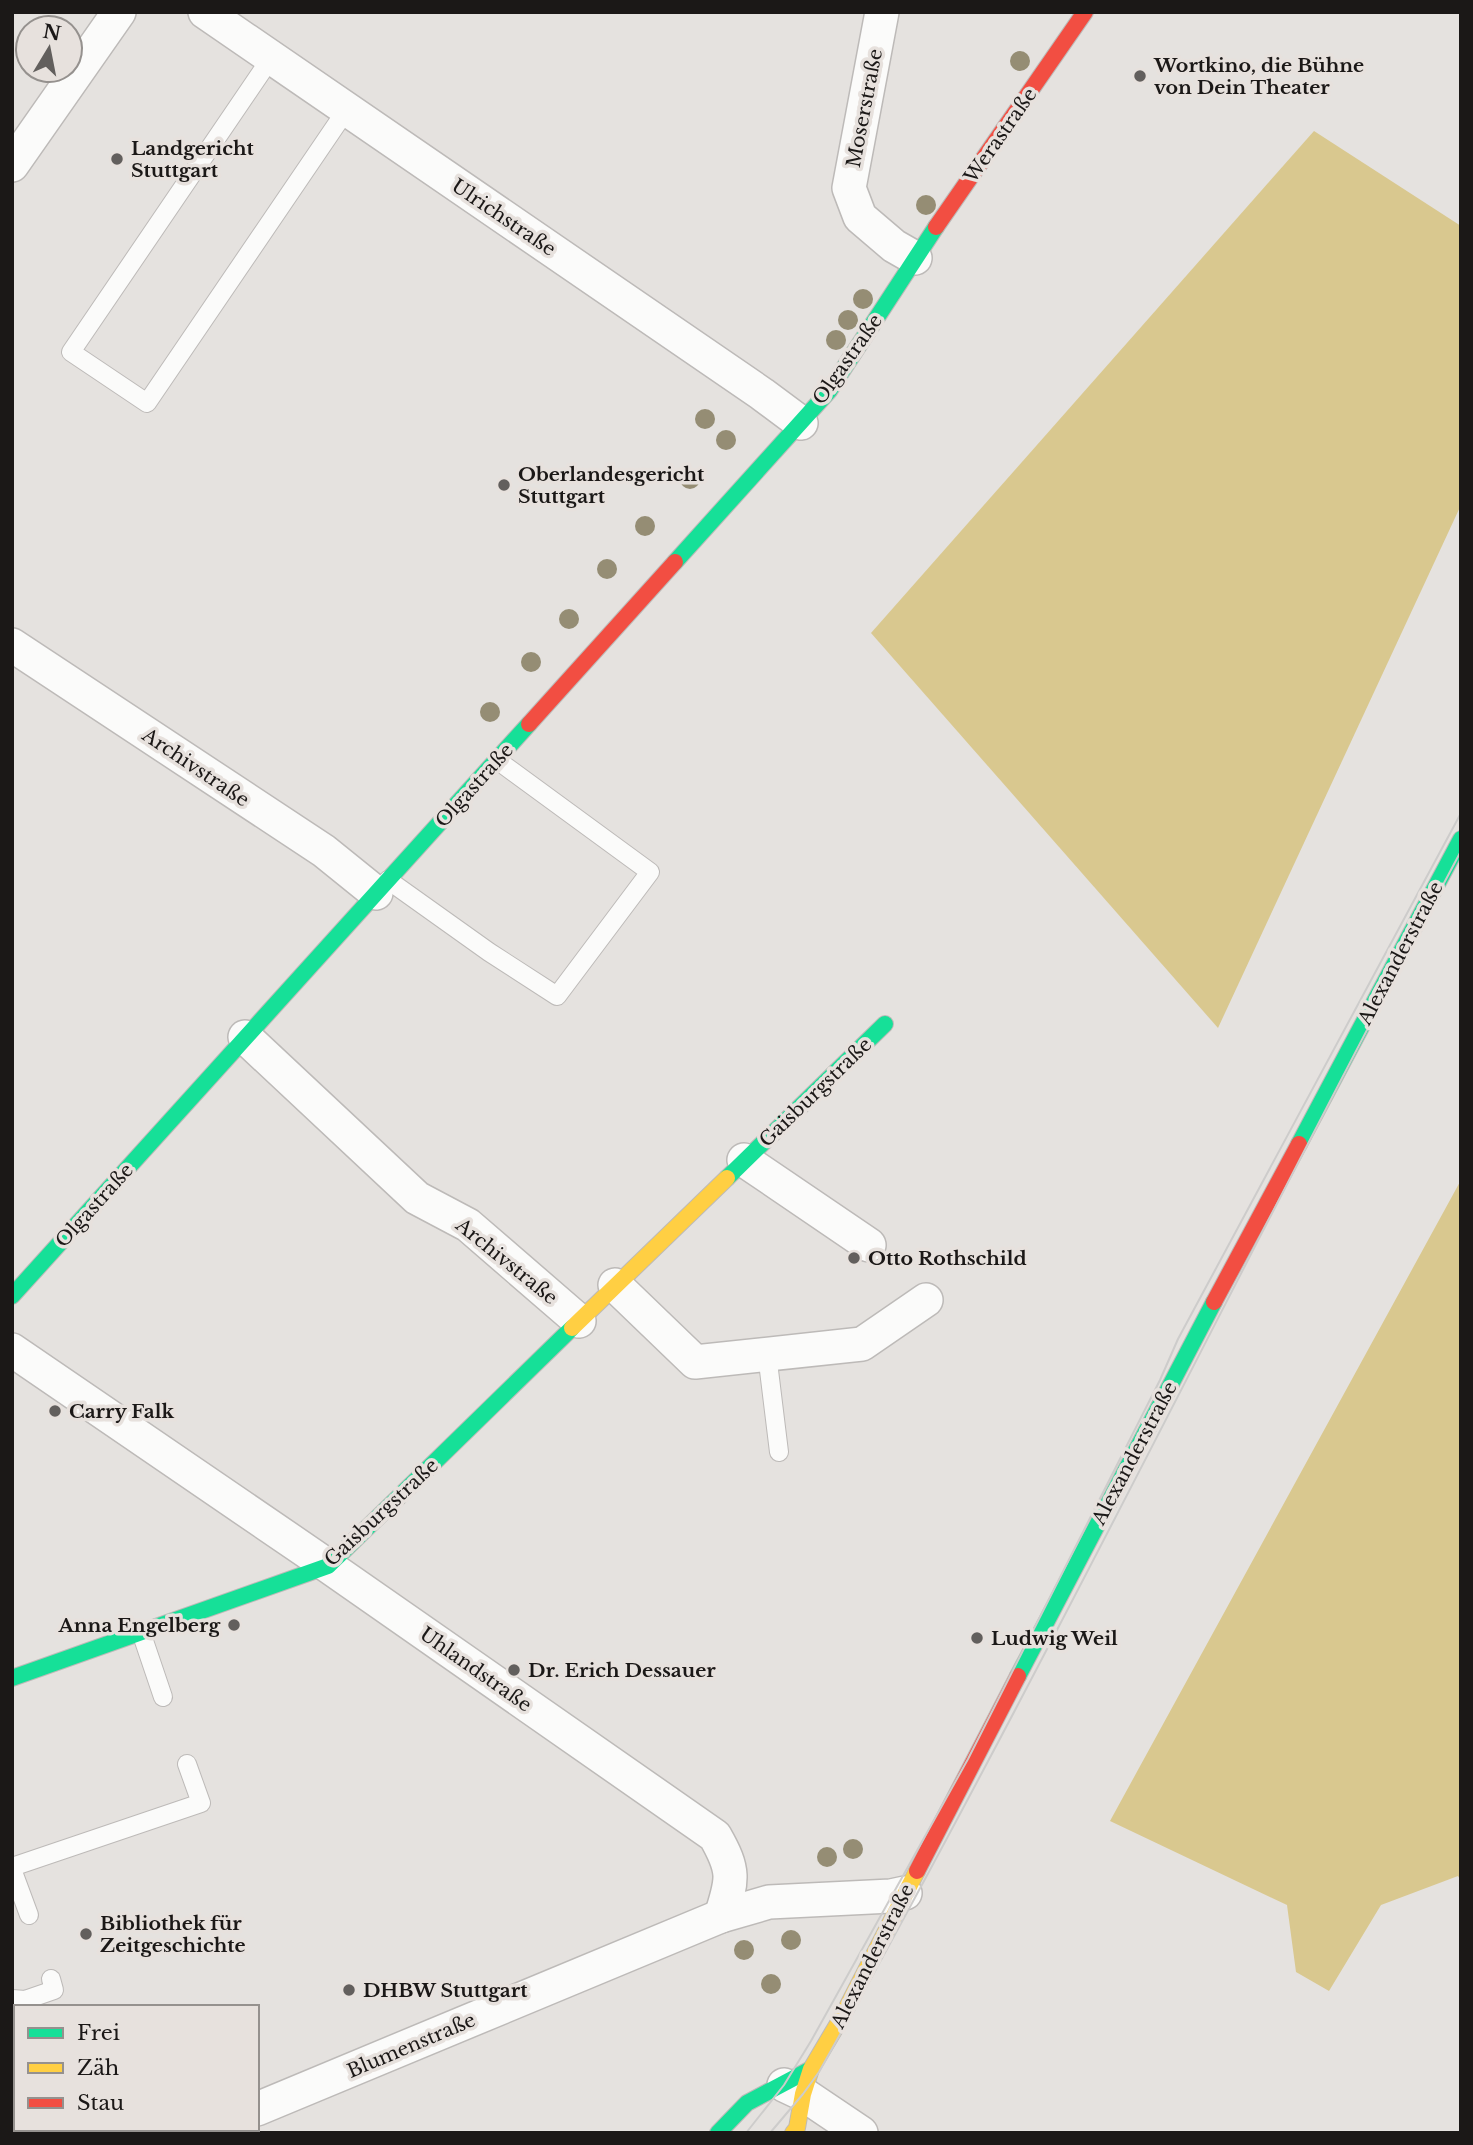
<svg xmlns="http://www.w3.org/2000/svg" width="1473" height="2145" font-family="'Libre Baskerville',serif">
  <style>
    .green { fill: #d9c88f }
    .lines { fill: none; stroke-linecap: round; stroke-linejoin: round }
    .lane-casing { stroke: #bdbab8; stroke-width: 20 }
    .street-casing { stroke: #bdbab8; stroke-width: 36 }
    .fast-casing { stroke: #bdbab8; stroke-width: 18 }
    .slow-casing { stroke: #bdbab8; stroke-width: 18 }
    .jam-casing { stroke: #bdbab8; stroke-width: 18 }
    .lane { stroke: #fbfbfa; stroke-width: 18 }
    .street { stroke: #fbfbfa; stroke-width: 33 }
    .fast { stroke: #16e098; stroke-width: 16 }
    .slow { stroke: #ffcf43; stroke-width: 16 }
    .jam { stroke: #f24e42; stroke-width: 16 }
    .tram { stroke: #cdcccb; stroke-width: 2 }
    .tree { fill: #958d74 }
    .poi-dot { fill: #625f5d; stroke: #e7e1dd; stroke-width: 2.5 }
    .labels { text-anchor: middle; stroke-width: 7; stroke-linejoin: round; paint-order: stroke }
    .poi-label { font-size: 19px; font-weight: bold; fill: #1b1817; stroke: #e7e1dd; text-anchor: start }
    .street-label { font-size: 19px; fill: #1b1817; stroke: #e7e1dd }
  </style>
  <rect width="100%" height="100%" fill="#e5e2df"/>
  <g class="green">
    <path d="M1314 131 1461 226V505L1218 1028 871 633Z"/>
    <path d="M1461 1180V1881L1458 1876 1381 1905 1329 1991 1296 1972 1287 1905 1110 1821Z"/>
  </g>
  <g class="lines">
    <g class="lane-casing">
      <g id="lane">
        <path d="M271 58 71 352 147 403 347 109"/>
        <path d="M388 880 489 952 557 996 650 872 497 760"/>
        <path d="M767 1354 779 1452"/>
        <path d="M141 1632 163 1697"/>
        <path d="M12 1867 201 1803 187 1764"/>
        <path d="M12 1869 29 1915"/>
        <path d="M12 1999 25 2000 54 1990 51 1979"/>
      </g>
    </g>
    <g class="street-casing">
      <g id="street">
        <path d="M205 12 762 394 801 423"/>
        <path d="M882 12 849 188 860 217 894 246 915 258"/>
        <path d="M12 165 119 12"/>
        <path d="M12 645 324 851 376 893"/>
        <path d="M245 1037 417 1198 468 1225 579 1321"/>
        <path d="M744 1160 869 1245"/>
        <path d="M615 1285 695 1362 862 1344 926 1300"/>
        <path d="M12 1350 328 1566 715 1836C735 1871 733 1879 721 1916"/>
        <path d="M784 2085 803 2094 861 2133"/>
        <path d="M257 2109 721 1916 769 1902 891 1896 905 1893"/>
        <path d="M200 2133 209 2129"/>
      </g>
    </g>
    <g class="fast-casing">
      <g id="fast">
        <path d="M675 562 829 391 936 227"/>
        <path d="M1299 1144 1461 839"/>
        <path d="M727 1178 885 1024"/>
        <path d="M12 1296 529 724"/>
        <path d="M1018 1676 1214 1302"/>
        <path d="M12 1678 328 1566 572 1328"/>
        <path d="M718 2133 747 2103 811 2069"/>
      </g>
    </g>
    <g class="slow-casing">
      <g id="slow">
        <path d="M572 1328 727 1178"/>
        <path d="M793 2133 797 2128 803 2094 811 2069 843 2015 917 1871"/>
      </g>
    </g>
    <g class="jam-casing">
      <g id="jam">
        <path d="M936 227 1085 12"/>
        <path d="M529 724 675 562"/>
        <path d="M1214 1302 1299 1144"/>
        <path d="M917 1871 1018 1676"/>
      </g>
    </g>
    <use href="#lane" class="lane"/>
    <use href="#street" class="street"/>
    <use href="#fast" class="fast"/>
    <use href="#slow" class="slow"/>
    <use href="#jam" class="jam"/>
    <g class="tram">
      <path d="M746 2133 784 2085 811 2041 968 1759 1160 1380 1178 1339 1461 813"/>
      <path d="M770 2133 803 2094 819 2072C1044 1671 1245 1257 1461 851"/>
    </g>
  </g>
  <g class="tree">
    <circle cx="1020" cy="61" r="10"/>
    <circle cx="926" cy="205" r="10"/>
    <circle cx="863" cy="299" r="10"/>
    <circle cx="848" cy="320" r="10"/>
    <circle cx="836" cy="340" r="10"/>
    <circle cx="705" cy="419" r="10"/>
    <circle cx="726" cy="440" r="10"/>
    <circle cx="690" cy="479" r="10"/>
    <circle cx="645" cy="526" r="10"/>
    <circle cx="607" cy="569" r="10"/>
    <circle cx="569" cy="619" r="10"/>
    <circle cx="531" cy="662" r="10"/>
    <circle cx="490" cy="712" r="10"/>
    <circle cx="853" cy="1849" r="10"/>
    <circle cx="827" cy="1857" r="10"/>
    <circle cx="791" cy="1940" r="10"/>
    <circle cx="744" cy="1950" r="10"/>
    <circle cx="771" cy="1984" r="10"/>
  </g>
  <g class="poi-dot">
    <circle cx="1140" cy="76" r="7"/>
    <circle cx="117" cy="159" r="7"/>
    <circle cx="504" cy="485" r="7"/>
    <circle cx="854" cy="1258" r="7"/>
    <circle cx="55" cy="1411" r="7"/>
    <circle cx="234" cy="1625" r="7"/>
    <circle cx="977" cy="1638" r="7"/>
    <circle cx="514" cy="1670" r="7"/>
    <circle cx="86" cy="1934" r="7"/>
    <circle cx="349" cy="1990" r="7"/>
  </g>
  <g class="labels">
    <g class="poi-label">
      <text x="1154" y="72">Wortkino, die Bühne<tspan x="1154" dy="22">von Dein Theater</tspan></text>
      <text x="131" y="155">Landgericht<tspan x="131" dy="22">Stuttgart</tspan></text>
      <text x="518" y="481">Oberlandesgericht<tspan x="518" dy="22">Stuttgart</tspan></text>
      <text x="868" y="1265">Otto Rothschild</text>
      <text x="69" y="1418">Carry Falk</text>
      <text x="220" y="1632" text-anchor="end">Anna Engelberg</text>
      <text x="991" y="1645">Ludwig Weil</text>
      <text x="528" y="1677">Dr. Erich Dessauer</text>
      <text x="100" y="1930">Bibliothek für<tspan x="100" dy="22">Zeitgeschichte</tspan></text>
      <text x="363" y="1997">DHBW Stuttgart</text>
    </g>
    <g class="street-label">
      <text transform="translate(864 108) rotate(-79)" y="7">Moserstraße</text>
      <text transform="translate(1000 135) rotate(-55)" y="7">Werastraße</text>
      <text transform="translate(504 217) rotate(34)" y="7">Ulrichstraße</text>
      <text transform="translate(847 359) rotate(-55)" y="7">Olgastraße</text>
      <text transform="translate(196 767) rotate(34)" y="7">Archivstraße</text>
      <text transform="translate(474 785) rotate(-48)" y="7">Olgastraße</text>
      <text transform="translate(1400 953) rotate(-62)" y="7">Alexanderstraße</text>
      <text transform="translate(815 1092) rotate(-44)" y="7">Gaisburgstraße</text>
      <text transform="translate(94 1205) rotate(-48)" y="7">Olgastraße</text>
      <text transform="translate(507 1261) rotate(39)" y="7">Archivstraße</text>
      <text transform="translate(1134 1453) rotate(-62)" y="7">Alexanderstraße</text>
      <text transform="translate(381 1512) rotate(-43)" y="7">Gaisburgstraße</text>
      <text transform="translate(476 1669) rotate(35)" y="7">Uhlandstraße</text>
      <text transform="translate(872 1956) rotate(-63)" y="7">Alexanderstraße</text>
      <text transform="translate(411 2045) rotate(-23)" y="7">Blumenstraße</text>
    </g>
  </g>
  <rect width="1473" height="2145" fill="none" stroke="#1b1817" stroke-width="28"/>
  <rect x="14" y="2005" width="245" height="126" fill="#e7e1dd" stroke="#95918e" stroke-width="2"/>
  <rect x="28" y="2028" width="35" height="10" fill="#16e098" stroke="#95918e" stroke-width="2"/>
  <text x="77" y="2040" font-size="21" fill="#1b1817">Frei</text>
  <rect x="28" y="2063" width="35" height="10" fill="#ffcf43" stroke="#95918e" stroke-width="2"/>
  <text x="77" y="2075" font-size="21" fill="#1b1817">Zäh</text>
  <rect x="28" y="2098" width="35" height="10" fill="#f24e42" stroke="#95918e" stroke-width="2"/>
  <text x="77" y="2110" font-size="21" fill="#1b1817">Stau</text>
  <g transform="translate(49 49) rotate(10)"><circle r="33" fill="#e7e1dd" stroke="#95918e" stroke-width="2"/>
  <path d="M0-5L12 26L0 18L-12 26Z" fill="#625f5d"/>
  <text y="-10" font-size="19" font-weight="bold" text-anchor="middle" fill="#1b1817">N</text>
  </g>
</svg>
